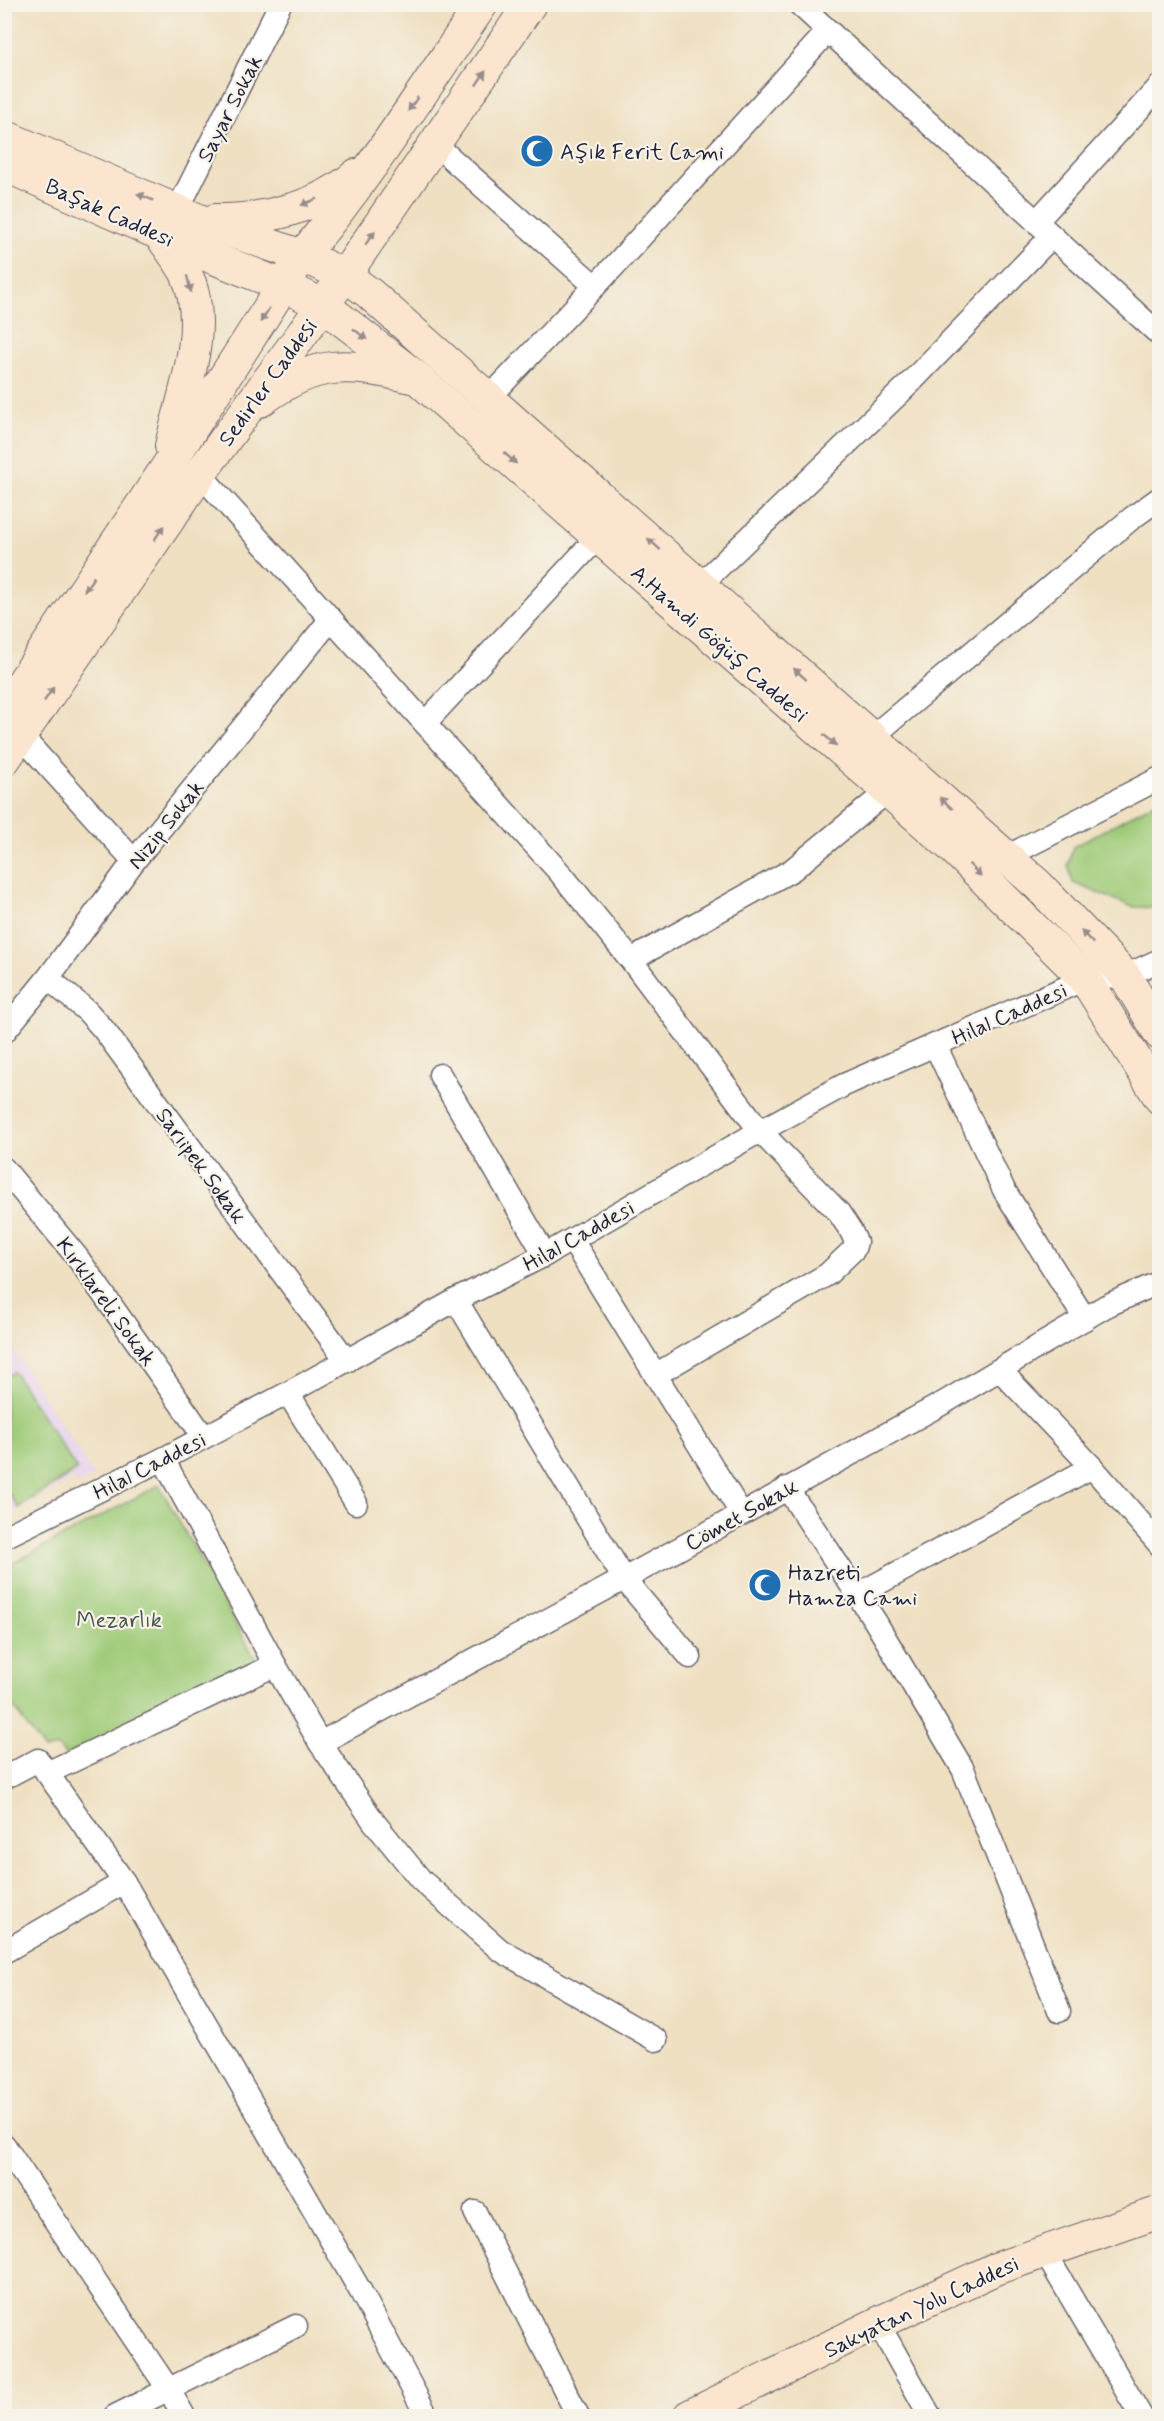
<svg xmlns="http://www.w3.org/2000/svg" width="1164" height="2421" font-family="Mynerve,sans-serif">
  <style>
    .built { fill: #e7d2ef }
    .green { fill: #9fcb78; stroke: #60765a; stroke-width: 1.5 }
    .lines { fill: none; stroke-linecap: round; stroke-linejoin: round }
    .street-casing { stroke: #6a646a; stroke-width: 25 }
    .secondary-casing { stroke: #6a646a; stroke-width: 34 }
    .street { stroke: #fff; stroke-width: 22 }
    .secondary { stroke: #fbe5cf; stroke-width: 32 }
    .oneway { fill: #998d8c }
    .labels { text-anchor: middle; stroke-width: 4.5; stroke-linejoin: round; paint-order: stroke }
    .street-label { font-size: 22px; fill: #22223b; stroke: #f7f3e8 }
    .poi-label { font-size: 22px; fill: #22223b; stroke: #f7f3e8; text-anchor: start }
    .park-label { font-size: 22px; fill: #48554d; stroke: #f7f3e8 }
  </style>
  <rect width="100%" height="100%" fill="#f7f3e8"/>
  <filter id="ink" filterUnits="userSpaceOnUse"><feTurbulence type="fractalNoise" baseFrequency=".0167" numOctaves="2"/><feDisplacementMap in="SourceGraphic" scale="12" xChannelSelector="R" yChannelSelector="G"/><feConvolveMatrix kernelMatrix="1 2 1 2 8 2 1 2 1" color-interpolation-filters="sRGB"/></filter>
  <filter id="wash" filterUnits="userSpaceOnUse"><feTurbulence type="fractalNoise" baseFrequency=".008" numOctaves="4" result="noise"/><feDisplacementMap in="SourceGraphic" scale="24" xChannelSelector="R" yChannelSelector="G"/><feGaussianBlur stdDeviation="1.35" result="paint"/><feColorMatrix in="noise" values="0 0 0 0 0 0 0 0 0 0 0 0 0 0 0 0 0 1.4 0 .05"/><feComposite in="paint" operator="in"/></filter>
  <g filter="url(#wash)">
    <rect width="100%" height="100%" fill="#efe0c2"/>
    <path class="built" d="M4 1335 94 1476 77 1484 73 1478 5 1516Z"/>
    <g class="green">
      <path d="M1159 800V908L1133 907 1073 883 1068 865 1073 847Z"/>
      <path d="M14 1372 77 1470 18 1508 5 1487V1378Z"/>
      <path d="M159 1485 257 1662 66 1755 58 1747 44 1750 5 1695 4 1568Z"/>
    </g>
  </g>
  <g filter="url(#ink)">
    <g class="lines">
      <g class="street-casing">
        <g id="street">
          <path d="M799 4 1160 335"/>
          <path d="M436 145 595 286"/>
          <path d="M177 211 280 4"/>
          <path d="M1036 222 1160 86"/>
          <path d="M489 398 617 263 828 31"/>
          <path d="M200 474 561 874 631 960 760 1131 839 1213 851 1231 856 1242 854 1249 828 1274 655 1375"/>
          <path d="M700 585 910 383 1052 236"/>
          <path d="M425 723 599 536"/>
          <path d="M21 736 134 861"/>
          <path d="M872 737 1132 518 1160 498"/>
          <path d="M1006 857 1160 778"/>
          <path d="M631 960 792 870 888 791"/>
          <path d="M48 978 87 1011 104 1030 347 1361"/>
          <path d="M4 1032 48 978 134 861 331 619"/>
          <path d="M935 1045 1004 1190 1085 1319"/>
          <path d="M440 1075 545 1255"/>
          <path d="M4 1169 77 1257 204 1437"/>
          <path d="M572 1240 741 1513"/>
          <path d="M456 1300 624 1579 690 1657"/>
          <path d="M1000 1370 1092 1467 1160 1545"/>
          <path d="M288 1393 356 1503"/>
          <path d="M163 1459 275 1665"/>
          <path d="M787 1488 875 1621 963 1769 1059 2011"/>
          <path d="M4 1537 163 1459 288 1393 456 1300 545 1255 760 1131 844 1085 1085 979 1125 976 1160 960"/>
          <path d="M857 1595 1092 1467"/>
          <path d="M320 1743 624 1579 945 1402 1106 1306 1160 1282"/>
          <path d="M47 1773 275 1665 320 1743 374 1822 421 1880 500 1950 656 2040"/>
          <path d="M4 1778 38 1760 124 1882 361 2292 427 2416"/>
          <path d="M4 1952 124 1882"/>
          <path d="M4 2145 169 2390 184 2416"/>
          <path d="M475 2212 578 2416"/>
          <path d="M1044 2251 1141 2416"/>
          <path d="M878 2323 930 2416"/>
          <path d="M115 2416 296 2326"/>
        </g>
      </g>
      <g class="secondary-casing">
        <g id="secondary">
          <path d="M4 136 199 220 302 256 345 275 369 293 1038 885 1125 976 1160 1034"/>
          <path d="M4 165 216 259 284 286 323 305 417 378 952 847 1085 979 1160 1098"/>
          <path d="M215 220C263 221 319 207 356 175"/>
          <path d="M160 234C168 247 179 260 186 273 211 326 183 393 171 446"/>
          <path d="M260 401C316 360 345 362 411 377"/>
          <path d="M4 710 167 467 302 256C368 177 424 89 482 4"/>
          <path d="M4 760 200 474 345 275 530 4"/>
          <path d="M689 2416 878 2323 995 2269 1160 2212"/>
        </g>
      </g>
      <use href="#street" class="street"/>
      <use href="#secondary" class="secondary"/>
    </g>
    <defs><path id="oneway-solid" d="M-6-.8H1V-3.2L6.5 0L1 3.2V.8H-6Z" transform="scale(1.5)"/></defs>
    <g class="oneway">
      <use href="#oneway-solid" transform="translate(481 78) rotate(-56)"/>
      <use href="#oneway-solid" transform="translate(413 104) rotate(125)"/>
      <use href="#oneway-solid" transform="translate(145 197) rotate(-157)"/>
      <use href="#oneway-solid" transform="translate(309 202) rotate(157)"/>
      <use href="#oneway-solid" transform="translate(370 238) rotate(-55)"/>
      <use href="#oneway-solid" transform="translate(189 284) rotate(76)"/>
      <use href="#oneway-solid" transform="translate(265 315) rotate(123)"/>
      <use href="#oneway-solid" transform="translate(360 334) rotate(38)"/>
      <use href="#oneway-solid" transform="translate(510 458) rotate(41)"/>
      <use href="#oneway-solid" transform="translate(159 533) rotate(-56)"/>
      <use href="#oneway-solid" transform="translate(654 544) rotate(-138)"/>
      <use href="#oneway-solid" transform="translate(89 584) rotate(124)"/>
      <use href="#oneway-solid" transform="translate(800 674) rotate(-138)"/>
      <use href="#oneway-solid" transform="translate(49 694) rotate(-56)"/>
      <use href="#oneway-solid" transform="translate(830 740) rotate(41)"/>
      <use href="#oneway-solid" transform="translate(946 803) rotate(-138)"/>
      <use href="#oneway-solid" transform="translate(975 870) rotate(45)"/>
      <use href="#oneway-solid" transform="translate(1087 937) rotate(-134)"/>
    </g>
  </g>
  <defs>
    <g id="mosque-disc" transform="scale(1.725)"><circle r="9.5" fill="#1f6fb2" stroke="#f7f3e8"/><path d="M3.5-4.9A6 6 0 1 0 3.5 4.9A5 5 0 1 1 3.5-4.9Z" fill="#fff"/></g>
  </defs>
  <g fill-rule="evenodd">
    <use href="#mosque-disc" x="537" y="151"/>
    <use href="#mosque-disc" x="765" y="1585"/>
  </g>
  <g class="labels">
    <g class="street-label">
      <text transform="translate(229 108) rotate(-63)" y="8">Sayar Sokak</text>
      <text transform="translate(110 212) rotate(24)" y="8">Başak Caddesi</text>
      <text transform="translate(267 382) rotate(-54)" y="8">Sedirler Caddesi</text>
      <text transform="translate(720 643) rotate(41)" y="8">A.Hamdi Göğüş Caddesi</text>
      <text transform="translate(165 824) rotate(-51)" y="8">Nizip Sokak</text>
      <text transform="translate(1009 1013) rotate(-24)" y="8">Hilal Caddesi</text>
      <text transform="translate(202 1165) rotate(54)" y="8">Sarıipek Sokak</text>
      <text transform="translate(578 1235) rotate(-29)" y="8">Hilal Caddesi</text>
      <text transform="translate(107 1301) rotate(54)" y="8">Kırklareli Sokak</text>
      <text transform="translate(149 1465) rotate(-27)" y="8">Hilal Caddesi</text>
      <text transform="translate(741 1514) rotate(-29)" y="8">Cömet Sokak</text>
      <text transform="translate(921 2306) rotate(-25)" y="8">Sakyatan Yolu Caddesi</text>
    </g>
    <g class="poi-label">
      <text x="560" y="159">Aşık Ferit Cami</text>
      <text x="788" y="1580">Hazreti<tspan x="788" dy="25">Hamza Cami</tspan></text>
    </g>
    <g class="park-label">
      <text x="119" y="1627">Mezarlık</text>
    </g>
  </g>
  <rect width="1164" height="2421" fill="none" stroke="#f7f3e8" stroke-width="24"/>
</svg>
